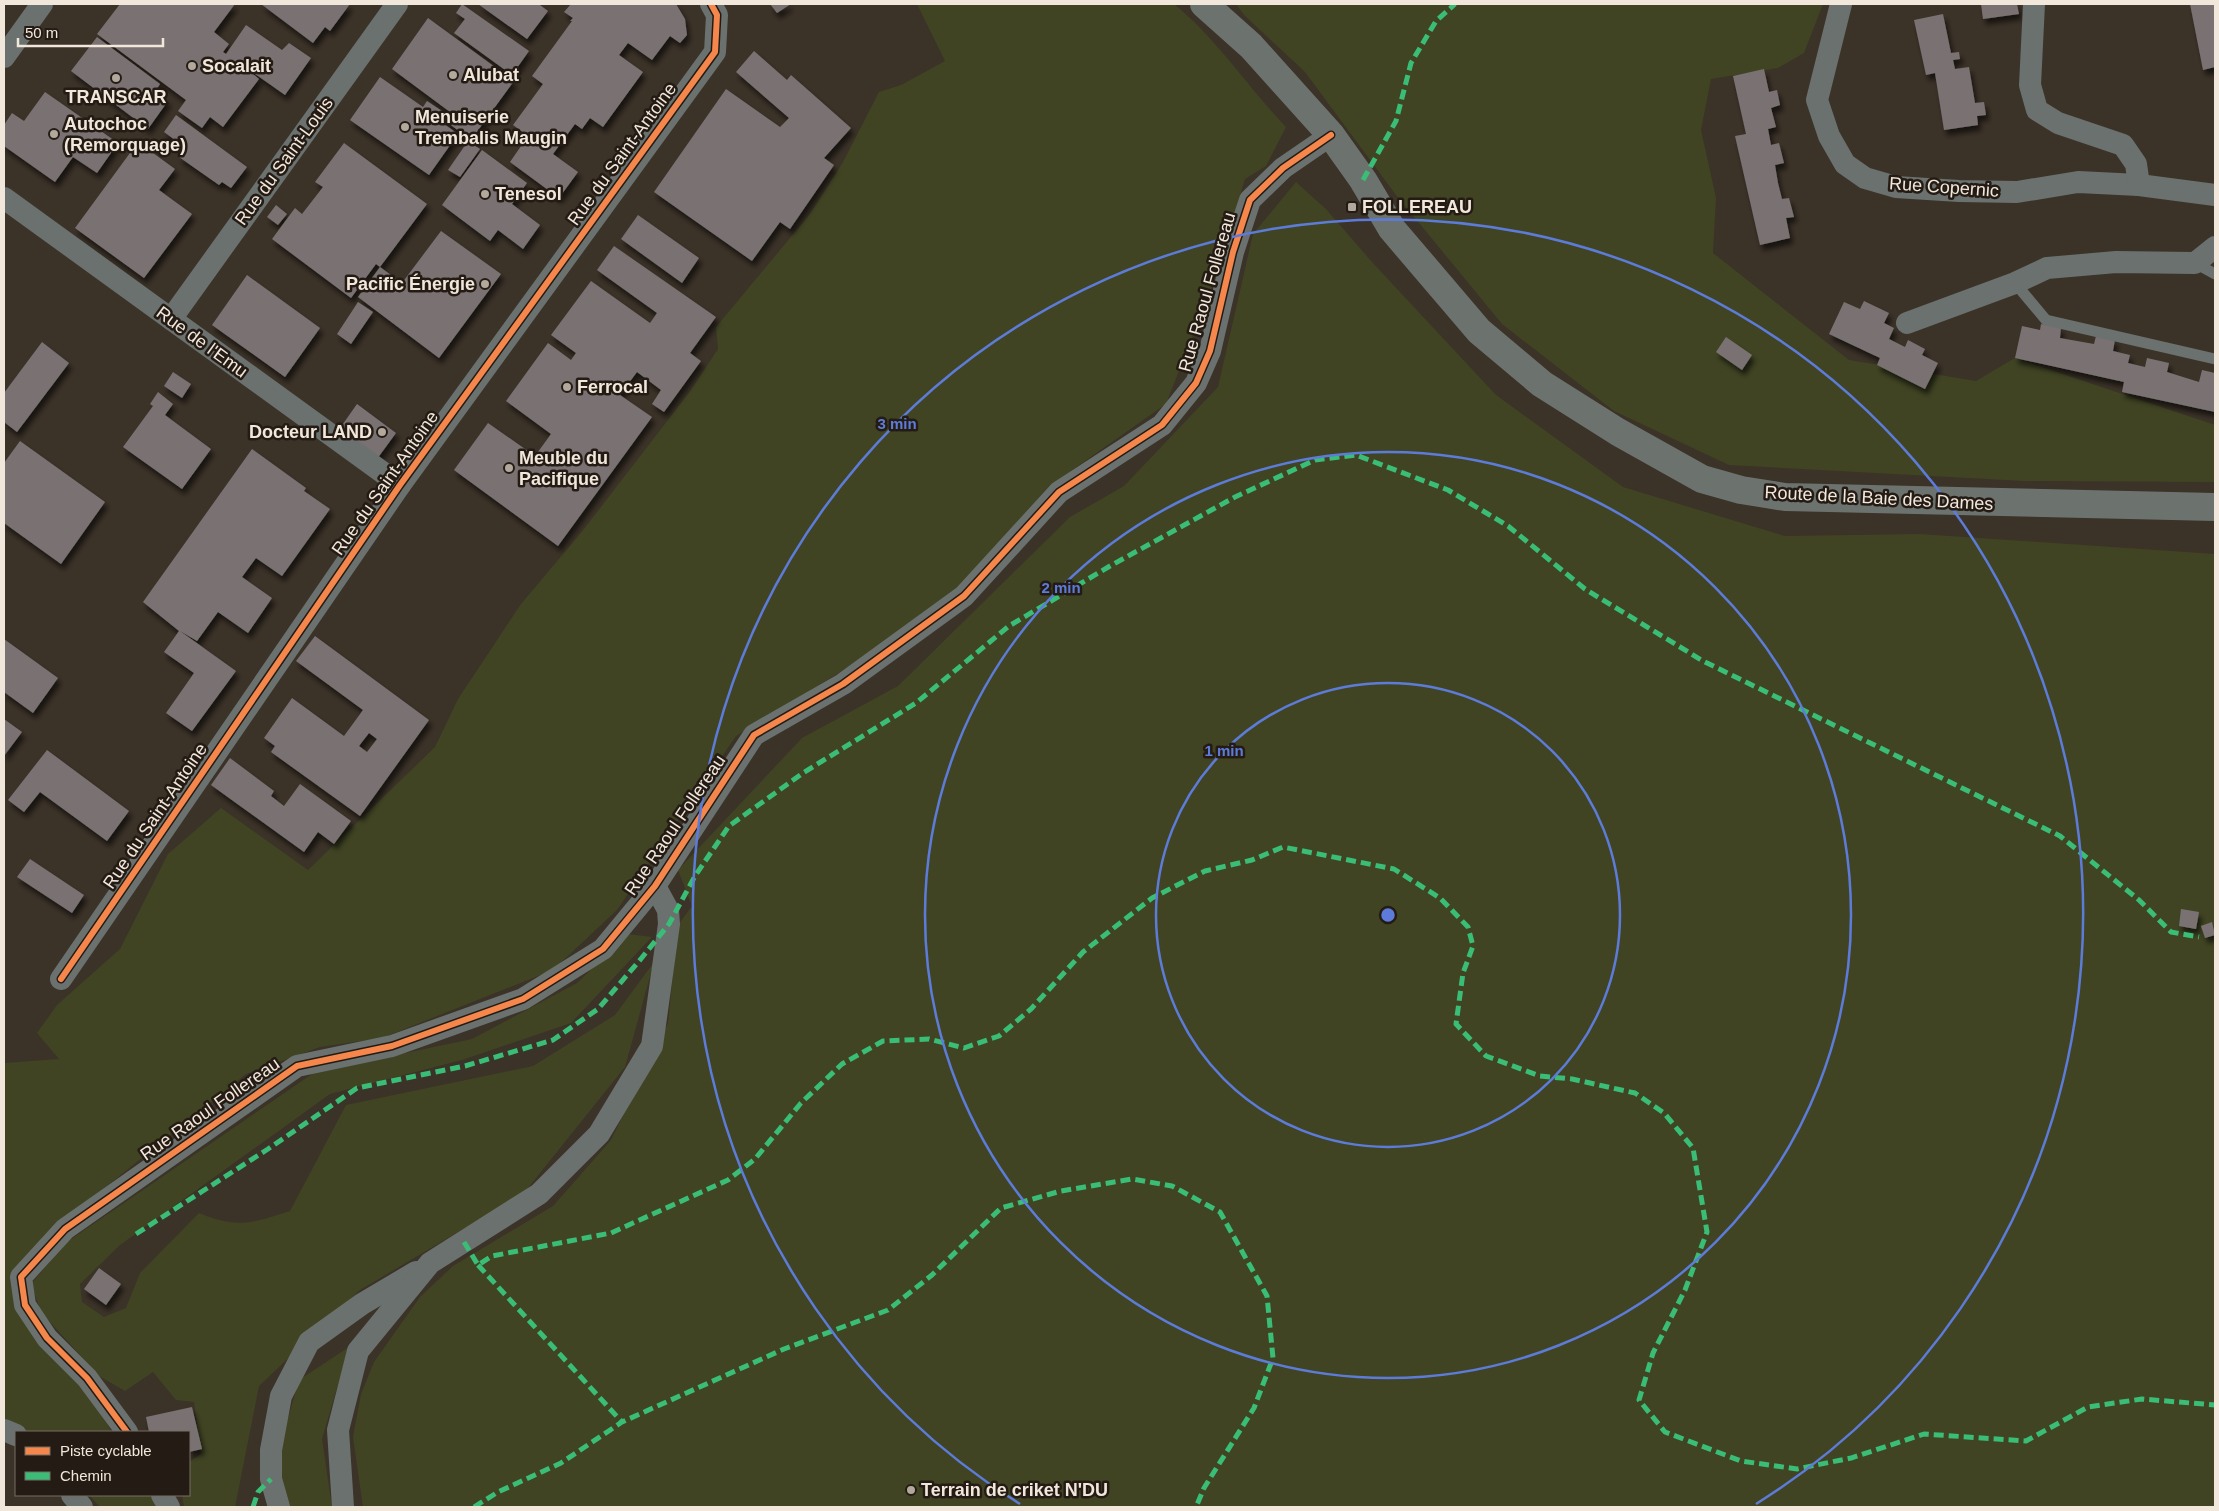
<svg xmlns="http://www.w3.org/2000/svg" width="2219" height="1511" font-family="Helvetica,sans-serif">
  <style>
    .green { fill: #404423 }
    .building { fill: #7a7272; fill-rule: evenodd; filter: url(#shadow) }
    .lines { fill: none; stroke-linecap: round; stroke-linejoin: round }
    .lane { stroke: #6a716f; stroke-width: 11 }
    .street { stroke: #6a716f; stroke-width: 22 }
    .secondary { stroke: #6c736f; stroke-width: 28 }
    .quiet { stroke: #3abd76; stroke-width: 5; stroke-dasharray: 10 5; stroke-linecap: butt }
    .cycleway-casing { stroke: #241c14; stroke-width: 9 }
    .cycleway { stroke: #f5874c; stroke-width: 6 }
    .ring { fill: none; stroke: #5d7cd9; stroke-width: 2.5 }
    .poi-dot { fill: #b2a89c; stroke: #241c14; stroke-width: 2 }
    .labels { text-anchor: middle; stroke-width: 5; stroke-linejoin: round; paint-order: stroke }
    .poi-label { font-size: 18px; font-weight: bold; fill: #f2e7db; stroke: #241c14; text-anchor: start }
    .street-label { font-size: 18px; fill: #f2e7db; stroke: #241c14 }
    .centre { fill: #5d7cd9; stroke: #241c14; stroke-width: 2.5 }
    .ring-label { font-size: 15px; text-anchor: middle; font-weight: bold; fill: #5d7cd9; stroke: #241c14; stroke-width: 5; stroke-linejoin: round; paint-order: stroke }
  </style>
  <defs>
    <filter id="shadow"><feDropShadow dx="3" dy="5.5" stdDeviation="2.5" flood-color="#0009"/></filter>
  </defs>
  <rect width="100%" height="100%" fill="#3b3228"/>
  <g class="green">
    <path d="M917 4H1174C1216 38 1248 87 1286 127L1266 166 1245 179 1213 284 1166 404 1048 487 941 614 858 661 736 736 617 910 553 970 382 1038 320 1047 246 1074 66 1219 13 1273 112 1432H22L4 1420V1063L59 1059 37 1033 57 1005 120 949 168 854 221 808 308 870 435 747 458 699 521 604 584 529 691 390 718 349 716 327 810 214 843 162 879 92 901 85 945 61Z"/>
    <path d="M1236 4H1823L1804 53 1778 68 1711 79 1701 130 1716 198 1713 253 1849 360 1976 381 2015 358 2215 425V482L2024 481 1729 465 1614 411 1502 324 1396 195 1305 72 1244 15Z"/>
    <path d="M1296 182 1326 209 1372 262 1496 395 1623 487 1785 536 1920 534 2215 554V1507H363L353 1437 361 1394 374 1362 420 1297 453 1266 553 1206 611 1140 668 1023 678 925 692 906 678 870 802 738 898 686 1070 517 1124 486 1218 387 1253 234Z"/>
    <path d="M628 934 652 937 571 1023 462 1060 330 1094 120 1245 80 1284 82 1302 104 1317 126 1308 140 1273 199 1213C238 1229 252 1223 290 1211L346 1105 533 1066 615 1015 654 962 625 1067 524 1193 360 1290 259 1386 235 1507H184L182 1495H189V1462L201 1454 194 1402 176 1400 153 1372 125 1391 99 1376 41 1312 31 1284 67 1242 315 1072 472 1039 577 983Z"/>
    <path d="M349 1347 322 1439 332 1507H284L275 1464 299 1380Z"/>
    <path d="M89 1495H150L157 1507H100Z"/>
  </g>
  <g class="building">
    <path d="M120 4H235L214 32 229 44 223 52 226 54 246 25 282 50 289 43 311 58 285 95 241 64 259 79 223 127 210 117 202 128 178 111 186 100 97 34Z"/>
    <path d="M261 4H350L330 31 325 27 313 43Z"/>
    <path d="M462 4 529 51 512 75 454 33 465 19 456 13Z"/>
    <path d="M478 4H541L540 5 548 11 527 39Z"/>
    <path d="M571 4H676L685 19 687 35 680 43 670 36 652 60 628 43 619 55 643 72 603 127 590 118 582 129 575 124 553 154 578 172 559 198 510 162 528 136 513 125 543 84 532 76 572 21H570L573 18 564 12Z"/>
    <path d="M770 4H791L777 13Z"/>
    <path d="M1981 4H2017L2019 14 1983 19Z"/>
    <path d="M2190 4H2215V67L2203 70Z"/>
    <path d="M1943 14 1951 53 1959 52 1960 59 1953 60 1955 69 1969 67 1975 103 1984 102 1986 115 1977 116 1978 125 1944 130 1935 73 1926 75 1914 20Z"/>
    <path d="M428 18 514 81 471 140 444 120 450 112 392 69Z"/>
    <path d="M97 37 160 84 155 92 168 101 148 129 71 71Z"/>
    <path d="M754 51 787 80 791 75 851 128 824 158 834 165 790 229 780 222 752 261 654 192 726 89 780 127 789 118 736 72Z"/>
    <path d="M1764 69 1769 92 1777 90 1780 105 1771 108 1776 127 1768 129 1771 145 1779 143 1784 163 1775 165 1778 183 1782 199 1789 198 1794 217 1786 218 1790 238 1760 245 1735 136 1746 134 1733 76Z"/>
    <path d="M380 77 423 107 427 101 445 113 440 121 458 134 429 175 350 120Z"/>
    <path d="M45 92 118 143 97 173 73 157 55 182 4 146V125L12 113 24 121Z"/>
    <path d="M176 115 247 167 231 188 222 182 219 185 179 157 186 148 164 132Z"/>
    <path d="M468 141 480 149 460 177 448 170Z"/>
    <path d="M138 142 175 169 159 190 192 214 144 278 75 228Z"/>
    <path d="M344 143 427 204 380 267 376 264 351 298 272 239 295 208 302 214 323 187 315 182Z"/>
    <path d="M482 150 527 183 512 204 540 225 523 249 498 230 490 241 442 205Z"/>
    <path d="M276 205 287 214 278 225 267 217Z"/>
    <path d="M638 215 699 258 682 283 621 239Z"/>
    <path d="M441 231 501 274 439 358 358 297 380 267 402 283Z"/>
    <path d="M614 246 716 317 690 353 701 361 664 412 652 404 661 390 637 372 620 395 652 417 558 546 454 470 488 423 535 456 551 434 506 401 548 343 571 360 576 353 551 335 591 281 650 323 657 313 597 270Z"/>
    <path d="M247 275 320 328 285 377 212 325Z"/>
    <path d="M1864 301 1889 313 1884 323 1894 328 1889 339 1905 347 1908 340 1925 349 1922 355 1938 363 1925 389 1877 365 1880 358 1829 334 1844 302 1860 309Z"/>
    <path d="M358 302 373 312 351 344 337 334Z"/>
    <path d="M2041 324 2061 328 2060 338 2094 344 2096 336 2115 340 2113 351 2130 355 2128 363 2145 367 2147 358 2169 363 2167 372 2199 382 2202 370 2215 373V412L2122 392 2124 382 2015 358 2022 326 2040 330Z"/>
    <path d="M1726 337 1752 355 1742 370 1716 352Z"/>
    <path d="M42 342 69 363 17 432 4 422V393Z"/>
    <path d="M173 372 191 384 182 398 164 386Z"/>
    <path d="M158 392 173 404 165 415 211 449 182 489 123 447 153 406 150 404Z"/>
    <path d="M357 404 396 433 377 459 338 431Z"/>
    <path d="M20 441 105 502 61 564 4 523V463Z"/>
    <path d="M252 449 306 488 304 491 330 509 282 576 256 558 242 577 272 598 248 633 218 612 197 641 180 631 236 671 192 731 166 713 194 673 164 652 179 631 143 602Z"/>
    <path d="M315 636 429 720 360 816 271 752 275 746 264 738 292 698 344 736 363 710 296 661ZM369 733 377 739 367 752 359 746Z"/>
    <path d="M4 639 58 678 33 713 4 692Z"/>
    <path d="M4 719 22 732 4 756Z"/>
    <path d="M47 750 129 811 107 841 40 792 24 812 8 800Z"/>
    <path d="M230 758 274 791 271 796 284 806 300 784 351 821 334 844 318 832 304 852 211 785Z"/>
    <path d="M30 859 84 895 72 913 17 877Z"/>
    <path d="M2181 909 2199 912 2196 929 2179 926Z"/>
    <path d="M2212 922 2215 935 2205 938 2201 926Z"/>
    <path d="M99 1268 121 1284 106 1305 84 1289Z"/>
    <path d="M192 1407 202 1449 189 1452V1432H149L146 1417Z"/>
  </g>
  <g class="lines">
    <g class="lane">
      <path d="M2195 263 2215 274"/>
      <path d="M2015 283 2046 320 2215 359"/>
    </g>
    <g class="street">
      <path d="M1841 4 1817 100 1829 136 1845 164 1865 178 1896 187 1959 191 2017 192 2078 182 2139 185 2215 195"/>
      <path d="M2034 4 2030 85 2037 110 2058 123 2123 145 2136 164 2139 185"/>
      <path d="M4 57 42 4"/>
      <path d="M4 198 400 485"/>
      <path d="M171 319 397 4"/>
      <path d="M1907 323 2015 283 2047 268 2116 262 2195 263 2215 247"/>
      <path d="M61 979 400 485 715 52 717 15 711 4"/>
      <path d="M4 1430 16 1435"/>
      <path d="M127 1432 87 1378 47 1338 25 1305 21 1277 65 1229 297 1066 392 1046 523 999 603 949 655 886 754 735 843 684 964 596 1059 492 1162 425 1196 383 1210 351 1233 252 1250 200 1283 168 1331 135"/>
      <path d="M72 1495 82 1507"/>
      <path d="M162 1495 169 1507"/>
      <path d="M279 1507 271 1479V1450L281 1396 309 1342 362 1304 416 1272"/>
      <path d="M343 1507 338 1430 358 1351 430 1263 539 1194 599 1134 652 1046 669 924 668 910 655 886"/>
    </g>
    <path class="secondary" d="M1204 4 1251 46 1331 135 1363 180 1392 229 1479 331 1542 384 1618 432 1702 479 1741 490 1785 497 2215 507"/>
    <g class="quiet">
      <path d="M1363 180 1396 121 1411 63 1436 21 1455 4"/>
      <path d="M136 1234 268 1149 357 1088 465 1066 553 1040 598 1009 640 960 669 924 695 876 729 826 803 773 916 703 1009 626 1110 566 1235 497 1315 460 1356 455 1448 490 1508 526 1585 589 1703 661 2060 836 2139 900 2171 932 2199 937"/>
      <path d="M464 1242 478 1265 492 1256 611 1233 728 1180 755 1159 801 1103 842 1064 883 1041 929 1039 964 1048 999 1036 1031 1009 1083 952 1152 898 1205 871 1252 860 1283 847 1394 869 1440 898 1468 927 1473 946 1463 973 1456 1024 1486 1056 1540 1076 1572 1079 1635 1093 1664 1113 1693 1148 1707 1232 1685 1290 1653 1353 1639 1400 1665 1432 1741 1461 1797 1469 1851 1458 1924 1434 2026 1441 2088 1407 2142 1399 2215 1405"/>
      <path d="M478 1265 622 1422"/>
      <path d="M253 1507 258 1492 271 1479"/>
      <path d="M474 1507 498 1492 561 1463 622 1422 784 1349 888 1310 932 1275 1001 1208 1061 1191 1132 1179 1172 1186 1220 1212 1267 1296 1273 1358 1254 1408 1204 1488 1196 1507"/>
    </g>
    <g class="cycleway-casing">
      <g id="cycleway">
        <path d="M61 979 400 485 715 52 717 15 711 4"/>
        <path d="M127 1432 87 1378 47 1338 25 1305 21 1277 65 1229 297 1066 392 1046 523 999 603 949 655 886 754 735 843 684 964 596 1059 492 1162 425 1196 383 1210 351 1233 252 1250 200 1283 168 1331 135"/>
      </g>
    </g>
    <use href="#cycleway" class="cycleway"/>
  </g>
  <g class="ring">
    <circle cx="1388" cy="915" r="232"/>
    <circle cx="1388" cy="915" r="463"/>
    <path d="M1020 1504A695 695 0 1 1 1756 1504"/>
  </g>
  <g class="poi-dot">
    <circle cx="192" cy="66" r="5"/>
    <circle cx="453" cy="75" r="5"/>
    <circle cx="116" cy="78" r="5"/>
    <circle cx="405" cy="127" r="5"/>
    <circle cx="54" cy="134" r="5"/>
    <circle cx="485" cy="194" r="5"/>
    <rect x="1347" y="202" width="10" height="10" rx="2.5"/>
    <circle cx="485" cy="284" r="5"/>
    <circle cx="567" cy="387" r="5"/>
    <circle cx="382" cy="432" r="5"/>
    <circle cx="509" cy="468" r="5"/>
    <circle cx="911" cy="1490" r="5"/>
  </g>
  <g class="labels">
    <g class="poi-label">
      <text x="202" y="72">Socalait</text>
      <text x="463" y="81">Alubat</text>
      <text x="116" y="103" text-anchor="middle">TRANSCAR</text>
      <text x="415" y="123">Menuiserie<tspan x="415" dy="21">Trembalis Maugin</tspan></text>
      <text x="64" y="130">Autochoc<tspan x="64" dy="21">(Remorquage)</tspan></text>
      <text x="495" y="200">Tenesol</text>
      <text x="1362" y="213">FOLLEREAU</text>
      <text x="475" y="290" text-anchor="end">Pacific Énergie</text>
      <text x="577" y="393">Ferrocal</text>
      <text x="372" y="438" text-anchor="end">Docteur LAND</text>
      <text x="519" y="464">Meuble du<tspan x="519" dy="21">Pacifique</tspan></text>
      <text x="921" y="1496">Terrain de criket N'DU</text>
    </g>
    <g class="street-label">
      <text transform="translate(622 154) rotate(-54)" y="6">Rue du Saint-Antoine</text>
      <text transform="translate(284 161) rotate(-54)" y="6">Rue du Saint-Louis</text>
      <text transform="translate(1944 187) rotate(4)" y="6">Rue Copernic</text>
      <text transform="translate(1207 292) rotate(-74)" y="6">Rue Raoul Follereau</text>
      <text transform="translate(202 342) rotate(36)" y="6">Rue de l'Emu</text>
      <text transform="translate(385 483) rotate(-55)" y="6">Rue du Saint-Antoine</text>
      <text transform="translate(1879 498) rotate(3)" y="6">Route de la Baie des Dames</text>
      <text transform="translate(155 816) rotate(-56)" y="6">Rue du Saint-Antoine</text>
      <text transform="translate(675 825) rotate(-56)" y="6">Rue Raoul Follereau</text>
      <text transform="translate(210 1109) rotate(-35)" y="6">Rue Raoul Follereau</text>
    </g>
  </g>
  <circle cx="1388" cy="915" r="8" class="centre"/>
  <g class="ring-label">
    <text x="897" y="429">3 min</text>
    <text x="1061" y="593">2 min</text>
    <text x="1224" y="756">1 min</text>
  </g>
  <rect width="2219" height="1511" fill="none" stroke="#f2e7db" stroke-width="10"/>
  <rect x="15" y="1431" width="175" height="65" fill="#241c14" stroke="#766d64"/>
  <rect x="25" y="1447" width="25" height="8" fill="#f5874c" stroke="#766d64"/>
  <text x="60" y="1456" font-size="15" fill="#f2e7db">Piste cyclable</text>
  <rect x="25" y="1472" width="25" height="8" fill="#3abd76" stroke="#766d64"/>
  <text x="60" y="1481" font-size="15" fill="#f2e7db">Chemin</text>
  <path d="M18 38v8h145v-8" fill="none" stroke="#f2e7db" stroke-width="2.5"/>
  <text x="25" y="38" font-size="15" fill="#f2e7db" stroke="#241c14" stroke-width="4" paint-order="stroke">50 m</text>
</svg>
